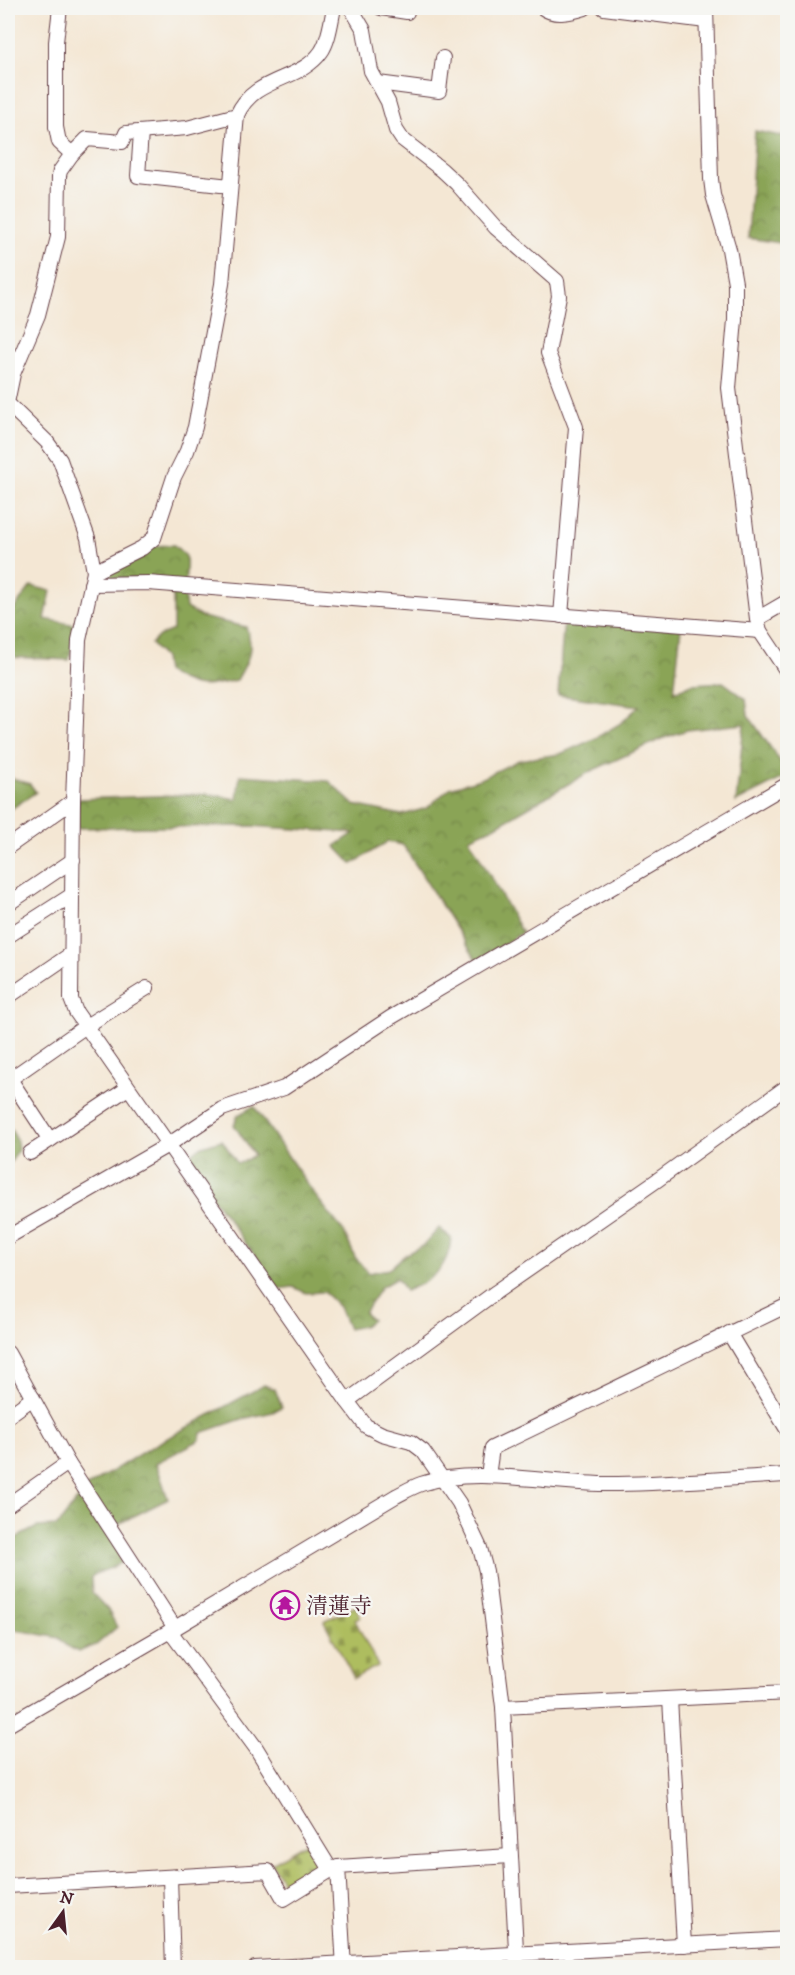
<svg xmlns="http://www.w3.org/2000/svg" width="795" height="1975" font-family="'IM FELL DW Pica','Noto Serif JP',serif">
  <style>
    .forest { fill: url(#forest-crowns); stroke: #6a6240; stroke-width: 1.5 }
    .cemetery { fill: url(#cemetery-stones); stroke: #7c6e45; stroke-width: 1.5 }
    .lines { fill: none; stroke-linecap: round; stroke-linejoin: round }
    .minor-casing { stroke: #643d44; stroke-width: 16 }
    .minor { stroke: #fff; stroke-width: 14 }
    .labels { text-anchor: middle; stroke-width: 4.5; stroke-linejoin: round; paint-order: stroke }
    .poi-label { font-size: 22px; fill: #4a1f2b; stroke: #f6f6f2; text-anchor: start }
  </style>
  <defs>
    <pattern id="forest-crowns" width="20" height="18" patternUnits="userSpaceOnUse" patternTransform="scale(1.5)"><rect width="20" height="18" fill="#8aa456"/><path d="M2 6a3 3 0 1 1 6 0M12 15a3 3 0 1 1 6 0" fill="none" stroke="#738547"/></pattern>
    <pattern id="cemetery-stones" width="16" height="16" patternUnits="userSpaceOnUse" patternTransform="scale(1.5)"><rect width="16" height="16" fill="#aebd5f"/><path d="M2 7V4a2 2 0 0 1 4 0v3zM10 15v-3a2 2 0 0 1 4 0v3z" fill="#90994f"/></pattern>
  </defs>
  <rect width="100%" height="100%" fill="#f6f6f2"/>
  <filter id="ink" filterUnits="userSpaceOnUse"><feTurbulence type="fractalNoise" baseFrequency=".0167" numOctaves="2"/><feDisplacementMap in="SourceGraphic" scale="12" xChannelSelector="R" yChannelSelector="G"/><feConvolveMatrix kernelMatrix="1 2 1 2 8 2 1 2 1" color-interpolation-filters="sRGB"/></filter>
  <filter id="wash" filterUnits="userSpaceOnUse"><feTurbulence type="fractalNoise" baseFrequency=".008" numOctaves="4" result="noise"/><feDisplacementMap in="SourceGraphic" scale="24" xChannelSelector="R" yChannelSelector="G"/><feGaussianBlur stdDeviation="1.35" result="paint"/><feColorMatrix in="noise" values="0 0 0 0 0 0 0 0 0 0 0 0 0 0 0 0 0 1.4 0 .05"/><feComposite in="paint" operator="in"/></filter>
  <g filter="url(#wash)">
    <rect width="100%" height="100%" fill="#f4e7d4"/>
    <g class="forest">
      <path d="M755 131 787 137V244L748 238Z"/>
      <path d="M174 545 186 556C188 576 182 587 186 608L201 617 246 627C255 649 248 661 237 680 203 687 198 691 166 672L164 658 151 644 159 636 173 630V596L166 591 161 579 105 578 103 573 152 546Z"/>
      <path d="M31 586 51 591 45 619 76 625 69 660 8 657V617Z"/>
      <path d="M564 618 681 628 674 692 692 684 723 682 746 699 748 715 787 771V776L736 802 744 724 687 730 664 738 589 772 494 827 469 838 522 933 477 961 403 845 387 842 352 864 335 846 354 833 250 826 77 828 78 799 207 794 237 799 240 775 329 781 354 805 402 815 427 808 450 788 480 779 519 760 560 754 594 739 621 723 639 706 558 695Z"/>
      <path d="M8 777 30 784 36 792 8 811Z"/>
      <path d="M254 1106 314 1194 344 1232 355 1257 368 1273 389 1269 406 1254 424 1245 439 1228 451 1238C449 1268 432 1281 405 1291L397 1278 381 1287 364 1313 372 1320 363 1326 348 1329 339 1307 324 1292 306 1293 293 1287 279 1289 201 1182 188 1157 202 1146 222 1140 237 1163 243 1162 254 1155 234 1125 238 1115Z"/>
      <path d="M8 1123 17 1141 18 1150 8 1167Z"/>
      <path d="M264 1385 275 1389 282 1407 273 1412 242 1419 201 1433 200 1440 156 1463 168 1499 124 1521 109 1532 119 1548 122 1562C112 1570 102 1569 91 1577L92 1593 108 1610 117 1627 96 1645 78 1652 67 1646 59 1638 13 1629 8 1633V1542L37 1527 57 1526 88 1486 146 1450Z"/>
    </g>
    <g class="cemetery">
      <path d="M356 1606 361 1617 355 1620 378 1666 354 1678 324 1621Z"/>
      <path d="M309 1841 324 1866 287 1889 272 1863Z"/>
    </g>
  </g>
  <g filter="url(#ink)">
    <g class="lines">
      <g class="minor-casing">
        <g id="minor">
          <path d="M351 8 364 30 371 71 388 102 396 130 402 139 442 170 457 184 496 228 557 281 559 296 548 353 576 427 561 616"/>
          <path d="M381 8 407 12"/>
          <path d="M543 8C555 17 572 12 585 8"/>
          <path d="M604 8 706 21"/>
          <path d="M706 8 711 179 713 195 729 249 735 283V320L729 388 757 619 760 631 788 673"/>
          <path d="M378 83 439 91 443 58"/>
          <path d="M141 132 138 176 230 186"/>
          <path d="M72 154 87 139 122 142 126 133 187 128 237 115"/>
          <path d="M8 398 13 374 38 315 58 237 59 176 60 171 72 154 59 142 56 127V42L60 8"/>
          <path d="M8 404 47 442 60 460 88 538 94 572 79 640 73 801 71 999 76 1012 347 1401 366 1426 382 1434 411 1442 423 1451 459 1503 480 1548 486 1571 503 1707 517 1968"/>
          <path d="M94 572 142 548 154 538 174 477 187 451 195 427 222 284 237 115C254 76 300 82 321 52 329 41 331 21 334 8"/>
          <path d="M91 584 148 583 760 631"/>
          <path d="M757 619 788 601"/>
          <path d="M8 847 73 801"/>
          <path d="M8 904 73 860"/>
          <path d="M8 936 72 895"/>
          <path d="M8 997 71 954"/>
          <path d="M128 1088 50 1140 10 1079 86 1026 147 988"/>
          <path d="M30 1153 50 1140"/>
          <path d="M8 1237 168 1145 222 1109 284 1088 390 1018 788 784"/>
          <path d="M729 1333 788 1431"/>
          <path d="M8 1353 68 1463 175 1628"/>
          <path d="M347 1401 496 1292 656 1181 788 1086"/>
          <path d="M8 1416 33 1398"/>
          <path d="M488 1476 492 1448 788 1305"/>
          <path d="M8 1505 68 1463"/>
          <path d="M170 1631 256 1748 331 1870 338 1867"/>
          <path d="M670 1699 684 1945"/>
          <path d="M503 1707 788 1693"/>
          <path d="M8 1725 170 1631 396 1496C404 1492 412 1487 421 1484 477 1465 558 1486 618 1484 674 1483 731 1478 788 1475"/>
          <path d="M170 1877 173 1968"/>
          <path d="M8 1886 268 1871 284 1899 331 1870"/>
          <path d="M255 1968 788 1939"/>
          <path d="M344 1968 338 1867 510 1856"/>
        </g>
      </g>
      <use href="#minor" class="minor"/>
    </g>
  </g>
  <defs>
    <g id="temple-ring" transform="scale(1.5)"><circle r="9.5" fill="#f6f6f2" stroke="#b5179e" stroke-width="1.5"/><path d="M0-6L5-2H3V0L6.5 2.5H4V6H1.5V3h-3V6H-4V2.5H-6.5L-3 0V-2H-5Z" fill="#b5179e"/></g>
  </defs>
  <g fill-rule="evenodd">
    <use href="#temple-ring" x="285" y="1605"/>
  </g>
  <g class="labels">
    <g class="poi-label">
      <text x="306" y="1613">清蓮寺</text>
    </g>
  </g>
  <rect width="795" height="1975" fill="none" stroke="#f6f6f2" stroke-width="30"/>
  <g transform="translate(63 1912) rotate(15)" stroke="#f6f6f2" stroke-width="4.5" paint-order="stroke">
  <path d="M0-4.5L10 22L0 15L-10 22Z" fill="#4a1f2b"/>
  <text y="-9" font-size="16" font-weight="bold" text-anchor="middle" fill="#4a1f2b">N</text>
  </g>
</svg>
